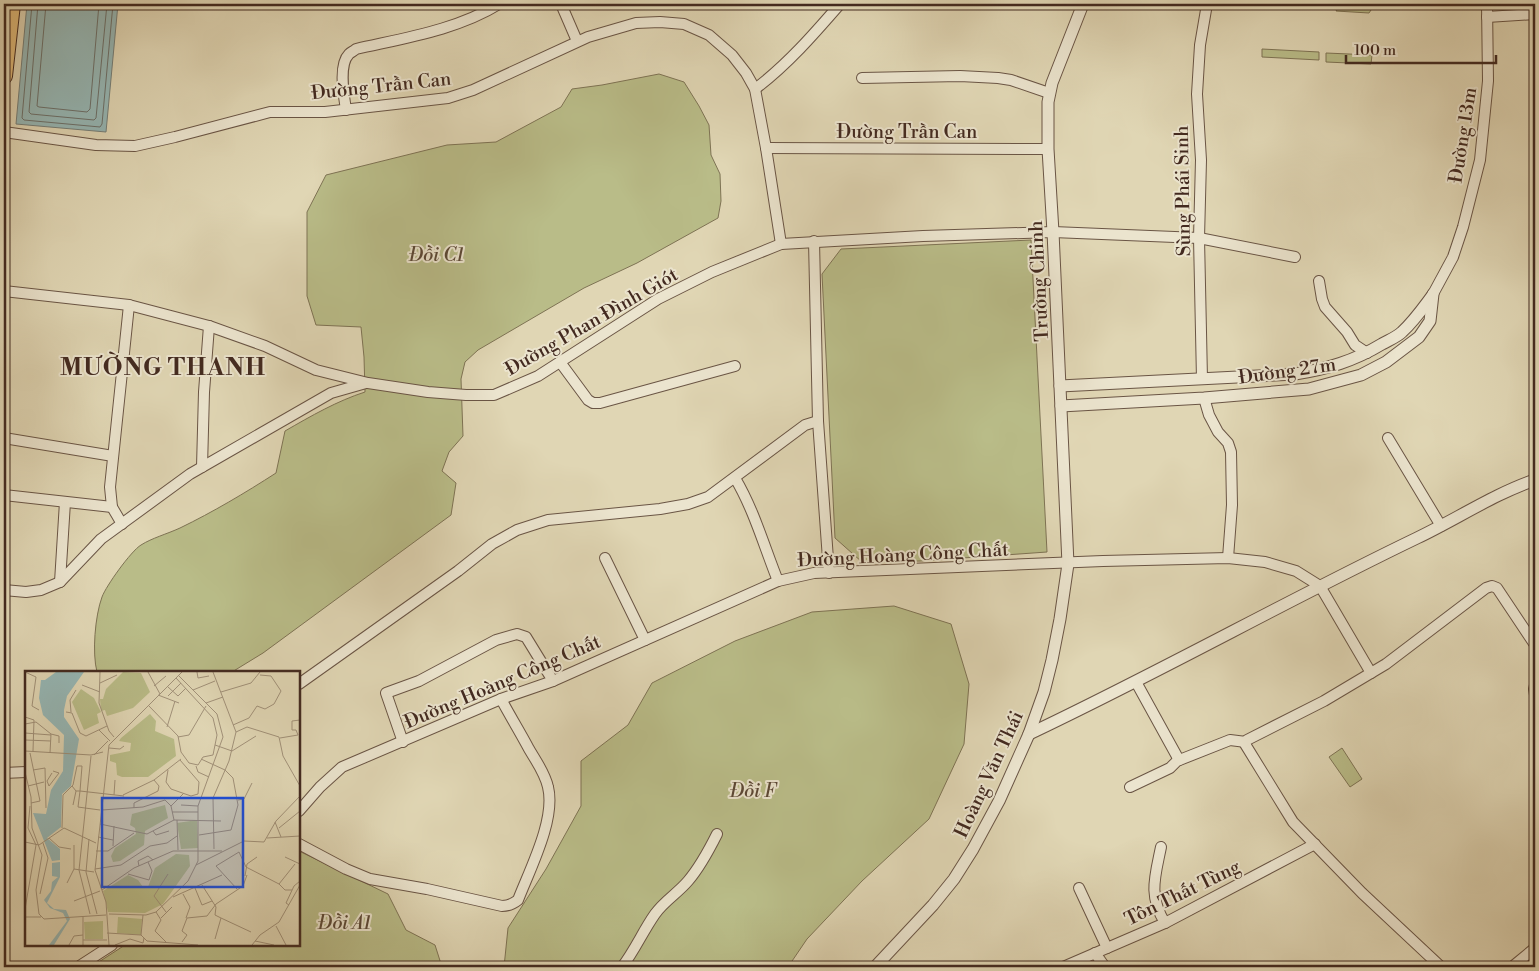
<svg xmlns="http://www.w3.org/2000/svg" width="1539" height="971" font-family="'Libre Bodoni',serif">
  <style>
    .green { fill: #b9bc88; stroke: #7e7354 }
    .water { fill: #96b7b5; stroke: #757f79 }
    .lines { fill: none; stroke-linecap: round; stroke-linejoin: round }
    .shore { stroke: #6c706a; stroke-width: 1 }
    .minor-casing { stroke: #6a5545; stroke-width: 12 }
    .tertiary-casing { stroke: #6a5545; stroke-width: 13 }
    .trunk-casing { stroke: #432a20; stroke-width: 18 }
    .minor { stroke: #ebe4ce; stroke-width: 10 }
    .tertiary { stroke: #ebe4ce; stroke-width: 11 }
    .trunk { stroke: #e0bb7a; stroke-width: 16 }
    .labels { text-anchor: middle; stroke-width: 4; stroke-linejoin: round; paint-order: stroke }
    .street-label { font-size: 19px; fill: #432a20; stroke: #ebe4ce }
    .park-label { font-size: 19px; font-style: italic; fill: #5b4735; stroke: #ebe4ce }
    .district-label { font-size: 24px; font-weight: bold; letter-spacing: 1px; fill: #432a20; stroke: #ebe4ce }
    .inset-road { fill: none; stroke: #a19179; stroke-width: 1 }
    .view { fill: #1d4ed8; fill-opacity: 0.15; stroke: #1d4ed8; stroke-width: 2.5 }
    .inset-edge { fill: none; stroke: #432a20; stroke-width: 2.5 }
  </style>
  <rect width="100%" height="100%" fill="#e0d6b4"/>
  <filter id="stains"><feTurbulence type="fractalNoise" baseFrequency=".004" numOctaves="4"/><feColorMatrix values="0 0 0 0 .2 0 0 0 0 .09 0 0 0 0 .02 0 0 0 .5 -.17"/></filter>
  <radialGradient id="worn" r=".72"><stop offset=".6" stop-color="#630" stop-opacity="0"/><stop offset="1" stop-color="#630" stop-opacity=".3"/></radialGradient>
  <g class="green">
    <path d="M1340 4H1375L1369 13 1336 11Z"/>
    <path d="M1262 49 1319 52V60L1262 57Z"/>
    <path d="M1326 53 1372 55 1371 64 1326 62Z"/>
    <path d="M659 74 684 82 699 106 709 125 711 155 720 174 721 201 718 218 637 263 584 288 478 350 465 362 461 379 463 436 449 452 442 471 456 483 451 515 263 653 232 672H97C92 653 95 616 102 597 106 586 131 551 141 545 152 538 167 534 180 528 213 512 245 493 276 473L285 431C311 416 337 401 365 392L364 357 361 327 316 325 307 296V212L326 175 447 145 496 142 561 107 572 89 602 85Z"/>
    <path d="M1031 240 1047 552 921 561 862 562 835 538 822 274 841 249Z"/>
    <path d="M894 606 951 624 969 684 964 744 929 819 862 881 807 939 788 967H504L508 928 546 869 581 806V761L628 725 652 683 735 641 812 612Z"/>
    <path d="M1342 748 1362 779 1350 787 1329 757Z"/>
    <path d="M299 851 388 894 406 930 435 945 442 967H91L125 945H299Z"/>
  </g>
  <path class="water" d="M27 4H118L106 132 16 124Z"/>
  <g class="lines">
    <g class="shore">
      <path d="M32 4 22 118 24 120 100 127 102 124 113 4"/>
      <path d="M38 4 29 112 31 114 94 120 96 118 107 4"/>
      <path d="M46 4 37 106 39 107 87 112 90 109 99 4"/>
    </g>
    <g class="minor-casing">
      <g id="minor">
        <path d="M561 4 577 41"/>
        <path d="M1487 17 1535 14"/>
        <path d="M862 78 960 76 998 78 1011 80 1049 93"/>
        <path d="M755 89C787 65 814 34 840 4"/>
        <path d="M346 110C344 96 338 65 349 54 351 52 354 51 356 49 404 38 457 30 499 4"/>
        <path d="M4 132 96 145 135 146 175 137 270 112H325L448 98 473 90 588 37 636 23 660 22 684 24 709 35 732 55 746 73 755 89 766 148 781 244"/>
        <path d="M766 148 1048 149"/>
        <path d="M814 241 818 421 829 573"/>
        <path d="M1319 281 1322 299 1325 307 1347 332 1355 345 1367 353"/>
        <path d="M4 291 129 305 209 326 265 346 316 370 368 383 428 392 466 395H494L538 376 658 299 712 272 781 244 923 236 1053 232 1199 238 1295 257"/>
        <path d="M1433 294 1453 257 1463 227 1480 160 1488 81 1487 4"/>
        <path d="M560 362 588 400 593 403H600L735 366"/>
        <path d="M1202 379 1199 238 1201 160 1197 94 1200 45 1207 4"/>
        <path d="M1204 398 1209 415 1218 432 1228 443 1231 452 1232 505 1228 558"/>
        <path d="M4 438 113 456"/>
        <path d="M1388 438 1441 526"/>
        <path d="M202 467 204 392 209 326"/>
        <path d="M735 478C754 510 764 546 778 581"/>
        <path d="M4 495 112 507"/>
        <path d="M122 524 112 507 110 487 129 305"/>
        <path d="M605 558 645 640"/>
        <path d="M60 582 65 502"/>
        <path d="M4 590 26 592 41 590 60 582 101 539 190 474 331 393 366 383"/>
        <path d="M1136 682 1179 760"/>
        <path d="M299 684 458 571 492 544 517 530 548 520 660 509 688 504 708 497 805 425 818 421"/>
        <path d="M1535 685 1534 689 1535 695"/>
        <path d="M403 742 386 693 419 681 496 640 517 634 526 637 553 681"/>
        <path d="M4 773 26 772"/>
        <path d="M1130 787 1170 768 1177 761 1230 740 1246 742"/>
        <path d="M299 811 320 787 342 767 501 699 553 681 778 581 814 573 1103 561 1228 558 1265 562 1296 571 1320 586 1371 673"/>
        <path d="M299 844 346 869 370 879 427 889 502 906C509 906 513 904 518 900 530 869 556 819 548 787 545 773 536 761 529 749 520 732 510 716 501 699"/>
        <path d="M1161 847C1155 877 1148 895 1165 923"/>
        <path d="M1079 888 1107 948"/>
        <path d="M1095 953 1105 967"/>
        <path d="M78 967 112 945"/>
        <path d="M622 967C635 950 643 931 655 914 664 901 678 893 688 881 700 867 709 850 717 834"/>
        <path d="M1063 967 1165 923 1315 844"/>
        <path d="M1441 967 1362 893 1293 822 1245 744 1247 740 1324 701 1386 664 1486 588 1492 586 1497 588 1535 645"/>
        <path d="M1512 967 1535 948"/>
      </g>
    </g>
    <g class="tertiary-casing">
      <g id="tertiary">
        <path d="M1060 386 1295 374C1327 369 1354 361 1382 344 1389 340 1397 337 1402 332 1414 321 1423 308 1432 296"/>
        <path d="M1061 406 1204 398 1309 389 1361 375 1386 362 1419 337 1430 321 1433 294"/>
        <path d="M1029 734C1160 672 1286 601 1417 538 1455 520 1496 493 1535 480"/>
        <path d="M875 967 933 905 954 879 973 849 999 801 1029 734 1044 692 1052 660 1060 619 1068 564 1053 232 1048 149V102L1052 83 1083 4"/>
      </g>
    </g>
    <g class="trunk-casing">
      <path id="trunk" d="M4 76 12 4"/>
    </g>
    <use href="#minor" class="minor"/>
    <use href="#tertiary" class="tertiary"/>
    <use href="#trunk" class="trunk"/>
  </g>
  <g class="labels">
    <g class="street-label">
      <text transform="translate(381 85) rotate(-6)" y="7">Đường Trần Can</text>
      <text x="907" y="138">Đường Trần Can</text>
      <text transform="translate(1462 135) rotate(-81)" y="7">Đường 13m</text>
      <text transform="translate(1182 191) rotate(-91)" y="7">Sùng Phái Sinh</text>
      <text transform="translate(1038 281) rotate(-93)" y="7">Trường Chinh</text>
      <text transform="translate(591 321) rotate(-30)" y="7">Đường Phan Đình Giót</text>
      <text transform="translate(1287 370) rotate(-8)" y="7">Đường 27m</text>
      <text transform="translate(903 554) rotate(-3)" y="7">Đường Hoàng Công Chất</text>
      <text transform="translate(502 681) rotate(-23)" y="7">Đường Hoàng Công Chất</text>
      <text transform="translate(988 774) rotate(-65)" y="7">Hoàng Văn Thái</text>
      <text transform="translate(1182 892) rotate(-26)" y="7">Tôn Thất Tùng</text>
    </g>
    <g class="park-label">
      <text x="436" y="261">Đồi C1</text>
      <text x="753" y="797">Đồi F</text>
      <text x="344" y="929">Đồi A1</text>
    </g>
    <g class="district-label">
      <text x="163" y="375">MƯỜNG THANH</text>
    </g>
  </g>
  <g transform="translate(25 671)">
    <rect width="275" height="275" fill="#e0d6b4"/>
    <path d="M98 1 116 2 125 21 108 37 82 45 80 39 76 40 75 28H78L81 18ZM56 18 69 27 76 41 72 43 74 52 59 59 47 31ZM125 43 131 50 130 60 149 68 151 85 123 106H97L92 104 91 92 85 90V84L105 80 106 72 94 70 96 67ZM140 134 143 147 120 160 119 174 95 190 88 191 86 185 90 177 111 163 110 157 105 154 107 143ZM172 149 173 177 156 178 152 152ZM151 183 164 184 165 195 138 233 120 242 83 241 78 220 103 204 113 209 118 216H123L130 197ZM93 246 117 248 116 264 92 262ZM78 250V268H60L59 251Z" fill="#b9bc88"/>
    <path d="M31 1H59L42 25 39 39V46L54 68 46 115 37 123 36 156 22 167 35 178V189L27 190 8 142 21 143 26 119 38 100 39 64 18 44 14 27 16 9H20ZM35 191V206L22 232 29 238 41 239 45 248 29 274H24L42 250 38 242 25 237 19 229 26 220 27 211 33 206 27 205V192Z" fill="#96b7b5"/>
    <path class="inset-road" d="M0 1 11 6 7 35 14 39M75 1 74 32 84 60 89 66M123 1 135 23M172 1 173 7 184 5M188 1 211 61 204 90 188 127 189 178M75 12 92 4M57 14 75 21M129 15 141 5M143 16 153 25 161 17M168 19 190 10M196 21 226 12 235 1M133 24 154 32M143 25 156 12M181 32 198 26M124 35 153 65 156 81 164 92 173 94 178 86 188 84 192 64 188 47 151 7M41 41 47 42 55 62 61 65 82 55M46 41 45 29 51 19M0 46 9 49 8 80M0 53 11 51 26 63 34 65V72M208 54 224 47 232 35 240 38 249 33 256 20 246 5 235 4M142 56 150 30M74 59 85 70M211 61 222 56 254 66 258 85 275 115M0 62 26 64M153 66 164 64 181 35M255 67 273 64 271 59H267V50L275 49M0 69 26 70M190 74 207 80M84 77 95 78 99 75M0 80 66 84 78 81M207 80 231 65M5 82 15 130 6 132M25 82 26 63M69 84 83 70M171 95 173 101 184 106M8 99 20 97 21 137M143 99 141 111 146 118 166 125 173 123 174 111 155 89M0 101 6 126 7 157 17 184 11 219 14 243 19 248 81 244M27 102 22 110 24 115 34 102 28 100M3 115 19 111M47 115 51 120 48 134M89 124 90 109M98 124 129 109 156 88M213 129 219 128 227 112M156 134 173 135M146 135 159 122M60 137 53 136 55 120 99 125M60 137 75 139M109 137V132L133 120 134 115 129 109M77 139 118 136 140 129 146 135 149 149M147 141H173M152 149 153 179M250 151 256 166M75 153 122 163 149 149 196 150M37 157 38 124 48 114 52 95H57L55 120H51M254 157 275 140M128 160 131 164 144 160M174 164 206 159 213 134 208 107 200 99 176 88M73 166 88 169M24 167 34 176 46 178M242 167 275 165M64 168 61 201 72 243M0 171 14 174 39 157 71 172M49 174V198M88 175 89 155M71 180H83L109 162M260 186 275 193M171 194 219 170 239 171 251 150 275 125M114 195 113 190 123 185 128 189M70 198 96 194 125 175 142 172 152 165M103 203 124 209 127 200 123 191M220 205 222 193 232 186M42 212 49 198 69 201M254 213 270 193M177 214 191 236 190 244 196 247 190 268M170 217 177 234 187 230M212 218 191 195 214 181 221 196 254 213 260 219H267M77 219 109 197 148 180H197M15 223 23 187 18 172M158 223 165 236 161 247M148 226 197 204M49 230 75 220M264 234 261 232 269 215 275 210M0 238 11 174 3 157 5 135M131 241 136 249 130 260 141 271M141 241 129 225 143 203M65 243 54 199 66 85M84 243 121 244 131 241 163 210 173 190V135L198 66 192 43 153 4M118 244 116 264 122 270 173 274M0 246H16M136 247 147 236M196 247 226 261M251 255 261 274M82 262 116 264M58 269H82M230 270 249 274M157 271 162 264 157 260 162 247 182 245 191 233 218 215 222 204M44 274 49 265 58 264M58 274V246M84 274 81 231 70 199 84 74 157 1M90 274 105 268 118 272 119 267M227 274 235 264 254 251 275 214"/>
    <path class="view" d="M77 127H218V216H77Z"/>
    <rect width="275" height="275" class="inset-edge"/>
  </g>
  <rect width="1539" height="971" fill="none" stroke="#e0d6b4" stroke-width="20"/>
  <rect x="5" y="5" width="1529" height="961" fill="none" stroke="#432a20" stroke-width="2.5"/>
  <rect x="10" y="10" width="1519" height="951" fill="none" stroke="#432a20"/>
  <path d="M1346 55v8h150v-8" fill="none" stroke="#432a20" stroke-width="2.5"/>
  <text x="1354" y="55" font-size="15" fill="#432a20" stroke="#ebe4ce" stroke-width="4" paint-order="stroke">100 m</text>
  <rect width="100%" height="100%" filter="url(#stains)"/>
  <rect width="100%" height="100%" fill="url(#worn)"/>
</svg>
